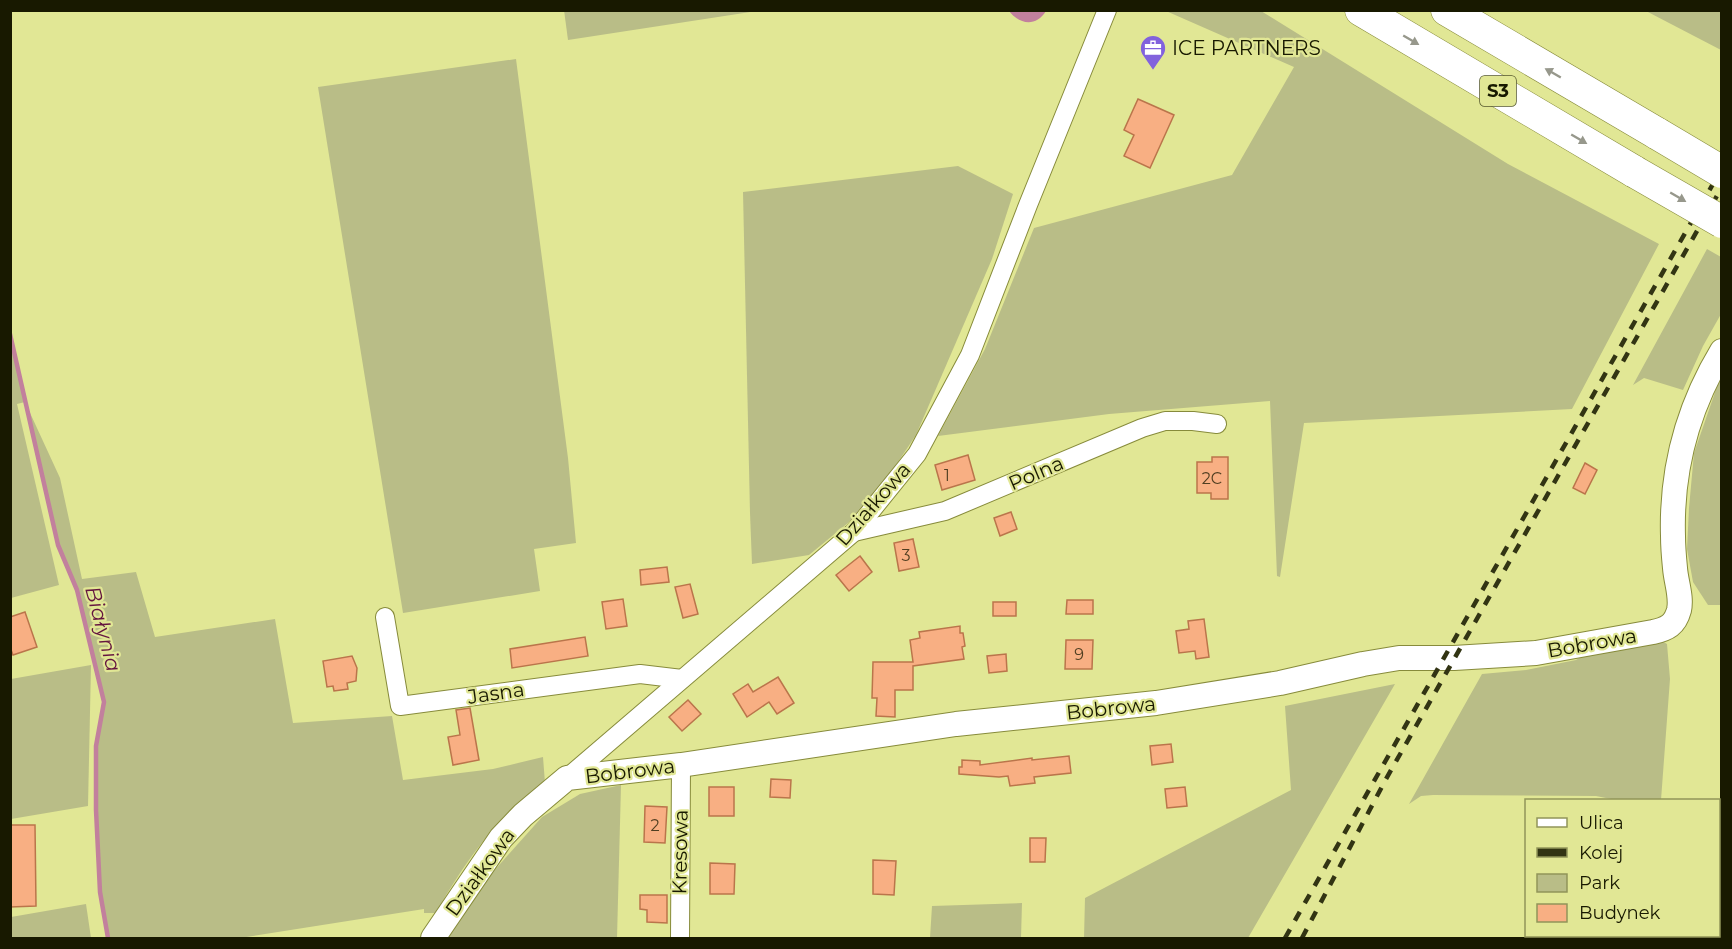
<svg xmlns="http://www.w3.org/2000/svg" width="1732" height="949" font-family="Montserrat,sans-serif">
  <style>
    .green { fill: #b9bd87 }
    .water { fill: #c2809d }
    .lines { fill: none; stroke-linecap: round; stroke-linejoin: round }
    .stream { stroke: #c2809d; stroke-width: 4.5 }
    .building { fill: #f8af83; stroke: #ba754b; stroke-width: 1.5 }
    .street-casing { stroke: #878b3b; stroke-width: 20 }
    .secondary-casing { stroke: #878b3b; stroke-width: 26 }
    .highway-casing { stroke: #878b3b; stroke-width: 33 }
    .street { stroke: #fff; stroke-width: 18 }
    .secondary { stroke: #fff; stroke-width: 24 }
    .highway { stroke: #fff; stroke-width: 32 }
    .rail { stroke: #323413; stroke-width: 4.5; stroke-dasharray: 10 10; stroke-linecap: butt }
    .highway-bridge-casing { stroke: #878b3b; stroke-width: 33; stroke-linecap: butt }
    .highway-bridge { stroke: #fff; stroke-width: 32 }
    .oneway { fill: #97988c }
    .labels { text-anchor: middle; stroke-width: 4.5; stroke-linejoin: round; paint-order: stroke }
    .number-label { font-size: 16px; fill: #503e21 }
    .shield { fill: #e1e795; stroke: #54572d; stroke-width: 1.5 }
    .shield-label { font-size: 18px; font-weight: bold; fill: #181900 }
    .poi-label { font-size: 20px; fill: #181900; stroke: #e1e795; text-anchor: start }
    .street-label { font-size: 20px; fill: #181900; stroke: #e1e795 }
    .water-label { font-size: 21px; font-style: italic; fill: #641540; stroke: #e1e795 }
  </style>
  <rect width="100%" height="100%" fill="#e1e795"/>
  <g class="green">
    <path d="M564 10H757V11L568 40Z"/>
    <path d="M1166 11H1261L1508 164 1659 244 1572 409 1304 423 1280 577 1277 576 1270 401 1109 414 938 436 985 349 1034 228 1232 175 1294 67Z"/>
    <path d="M1646 11H1721V50Z"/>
    <path d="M516 59 568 458 576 543 534 549 540 591 403 613 318 87Z"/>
    <path d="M958 166 1013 194 992 259 916 435 882 486 848 523 809 555 752 564 750 513 743 192Z"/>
    <path d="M1707 249 1721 257V314L1703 346 1683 390 1644 378 1633 385Z"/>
    <path d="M10 334 25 402 60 478 82 579 136 572 155 637 275 619 293 723 392 716 403 780 493 769 543 757 545 783C536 790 525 798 516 806 486 832 455 878 436 913H424V909L240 938H108L100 892 96 810V746L104 702 77 590 58 545 25 402 17 404 59 585 11 598Z"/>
    <path d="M1721 375V605H1708L1693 582 1687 549 1689 508 1694 453Z"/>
    <path d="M1662 641 1667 644 1670 679 1661 800H1616L1596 796 1433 795 1421 796 1409 804 1482 674 1526 670 1576 660 1589 652Z"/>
    <path d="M91 665 88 806 11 819V679Z"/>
    <path d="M1395 684 1248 938H1084L1085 898 1291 790 1285 706Z"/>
    <path d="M621 785 617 938H443L492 873 542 817 580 794Z"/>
    <path d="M1022 903 1021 938H930L932 906Z"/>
    <path d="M86 904 91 938H11V917Z"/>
  </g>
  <path class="water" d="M1009 11H1046C1036 27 1020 25 1009 11Z"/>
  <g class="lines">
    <path class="stream" d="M10 334 58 545 77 590 104 702 96 746V810L100 892 108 938"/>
  </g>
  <g class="building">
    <path d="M1138 99 1174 115 1150 168 1124 156 1134 135 1124 130Z"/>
    <path d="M968 455 975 480 942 490 935 465Z"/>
    <path d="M1212 457H1228V499H1211V493H1197V462H1212Z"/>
    <path d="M1585 463 1597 470 1585 494 1573 488Z"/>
    <path d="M1011 512 1017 529 1000 536 994 518Z"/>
    <path d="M913 539 919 567 899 571 894 543Z"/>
    <path d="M860 556 872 572 849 591 836 575Z"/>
    <path d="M667 567 669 582 641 585 640 570Z"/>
    <path d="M690 584 698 614 683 618 675 587Z"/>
    <path d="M623 599 627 626 606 629 602 602Z"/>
    <path d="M1067 600H1093V614H1066Z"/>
    <rect x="993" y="602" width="23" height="14"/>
    <path d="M25 612 37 647 13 655 10 647V617Z"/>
    <path d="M1204 619 1209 657 1196 659 1195 651 1179 653 1176 631 1189 629 1188 621Z"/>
    <path d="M960 626V633H963L965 646 962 647 964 659 913 666V690H895V717L876 716 877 698H872L873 662H913L910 640 920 638 919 632Z"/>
    <path d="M585 637 588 656 512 668 510 649Z"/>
    <path d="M1066 640H1093L1092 669H1065Z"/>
    <path d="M1006 654 1007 671 989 673 987 656Z"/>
    <path d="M352 656 357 668 356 681 347 683 348 689 334 691 333 686 327 687 323 661Z"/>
    <path d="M778 677 794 703 777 714 769 702 747 717 733 694 748 684 753 692Z"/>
    <path d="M688 700 701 714 682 731 669 717Z"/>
    <path d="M470 708 479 760 453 765 448 737 460 735 456 710Z"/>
    <path d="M1171 744 1173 762 1152 765 1150 746Z"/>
    <path d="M1069 756 1071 773 1034 777 1035 783 1010 786 1008 776 999 777 959 774V767H962V760L980 761V765L1032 758V760Z"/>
    <path d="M771 779 791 780 790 798 770 797Z"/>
    <rect x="709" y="787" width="25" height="29"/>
    <path d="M1185 787 1187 806 1167 808 1165 789Z"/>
    <path d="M645 806 667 807 665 843 644 842Z"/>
    <path d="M10 825H35L36 906 10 907Z"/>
    <path d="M1030 838H1046L1045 862H1030Z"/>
    <path d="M873 860 896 861 894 895 873 894Z"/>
    <path d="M710 863 735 864 734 894H710Z"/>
    <path d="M640 895H667V923L647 922V910L640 909Z"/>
  </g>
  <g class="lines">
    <g class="street-casing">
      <g id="street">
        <path d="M854 532 945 511 1142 428 1165 421H1193L1217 424"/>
        <path d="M385 617 400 706 640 674 682 679"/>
        <path d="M567 778 854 532 917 454 970 355 1028 205 1107 10"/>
        <path d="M680 938 681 765"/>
      </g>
    </g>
    <g class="secondary-casing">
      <path id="secondary" d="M433 938 501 838 523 815 567 778 681 765 956 724 1156 703 1280 683 1363 664 1399 658H1454L1536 653 1653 632C1667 629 1675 625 1679 610 1682 597 1676 582 1675 568 1674 558 1673 547 1673 536 1671 469 1687 409 1722 351"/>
    </g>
    <g class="highway-casing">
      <g id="highway">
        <path d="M1361 10 1635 172"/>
        <path d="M1447 10 1658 134"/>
      </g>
    </g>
    <use href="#street" class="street"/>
    <use href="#secondary" class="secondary"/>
    <use href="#highway" class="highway"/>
    <g class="rail">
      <path d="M1285 938 1722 168"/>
      <path d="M1302 938 1386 779 1722 187"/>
    </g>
    <g class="highway-bridge-casing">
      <g id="highway-bridge">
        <path d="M1658 134 1722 172"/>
        <path d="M1635 172 1722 222"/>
      </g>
    </g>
    <use href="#highway-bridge" class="highway-bridge"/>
  </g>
  <defs><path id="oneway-solid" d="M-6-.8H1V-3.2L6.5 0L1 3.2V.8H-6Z" transform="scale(1.5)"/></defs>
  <g class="oneway">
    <use href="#oneway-solid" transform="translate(1411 40) rotate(30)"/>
    <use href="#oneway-solid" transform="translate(1553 73) rotate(-150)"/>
    <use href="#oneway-solid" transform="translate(1579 139) rotate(30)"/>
    <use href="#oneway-solid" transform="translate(1678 197) rotate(30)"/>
  </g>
  <defs>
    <g id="office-pin" transform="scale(1.35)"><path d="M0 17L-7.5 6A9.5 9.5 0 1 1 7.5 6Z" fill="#8262dd" stroke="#e1e795"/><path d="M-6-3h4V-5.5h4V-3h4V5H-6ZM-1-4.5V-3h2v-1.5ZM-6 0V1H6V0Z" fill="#fff"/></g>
  </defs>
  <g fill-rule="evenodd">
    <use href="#office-pin" x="1153" y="48"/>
  </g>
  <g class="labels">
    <g class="number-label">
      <text x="947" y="481">1</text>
      <text x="1212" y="484">2C</text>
      <text x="906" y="561">3</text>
      <text x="1079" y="660">9</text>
      <text x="655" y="831">2</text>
    </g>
    <rect class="shield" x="1480" y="76" width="36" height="30" rx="4.5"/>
    <g class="shield-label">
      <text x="1498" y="97">S3</text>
    </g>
    <g class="poi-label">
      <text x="1172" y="55">ICE PARTNERS</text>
    </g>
    <g class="street-label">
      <text transform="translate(1036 473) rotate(-23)" y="7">Polna</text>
      <text transform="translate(873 504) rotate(-49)" y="7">Działkowa</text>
      <text transform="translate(1592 643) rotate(-10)" y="7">Bobrowa</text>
      <text transform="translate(496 693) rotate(-8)" y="7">Jasna</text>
      <text transform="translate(1111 708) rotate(-6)" y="7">Bobrowa</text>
      <text transform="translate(630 771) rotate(-7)" y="7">Bobrowa</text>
      <text transform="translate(680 852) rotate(-89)" y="7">Kresowa</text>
      <text transform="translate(480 872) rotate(-54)" y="7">Działkowa</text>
    </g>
    <g class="water-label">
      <text transform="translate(103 629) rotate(75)" y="7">Białynia</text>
    </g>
  </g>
  <rect width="1732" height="949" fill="none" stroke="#181900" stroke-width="24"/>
  <rect x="1525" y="799" width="195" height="138" fill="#e1e795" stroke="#919559" stroke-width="1.5"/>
  <rect x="1537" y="818" width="30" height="9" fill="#ffffff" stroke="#919559" stroke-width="1.5"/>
  <text x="1579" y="829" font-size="18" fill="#181900">Ulica</text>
  <rect x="1537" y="848" width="30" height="9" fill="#323413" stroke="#919559" stroke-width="1.5"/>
  <text x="1579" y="859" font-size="18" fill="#181900">Kolej</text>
  <rect x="1537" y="874" width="30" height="18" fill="#b9bd87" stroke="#919559" stroke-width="1.5"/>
  <text x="1579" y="889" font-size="18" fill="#181900">Park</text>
  <rect x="1537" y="904" width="30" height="18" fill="#f8af83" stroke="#919559" stroke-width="1.5"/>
  <text x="1579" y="919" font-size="18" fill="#181900">Budynek</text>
</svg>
